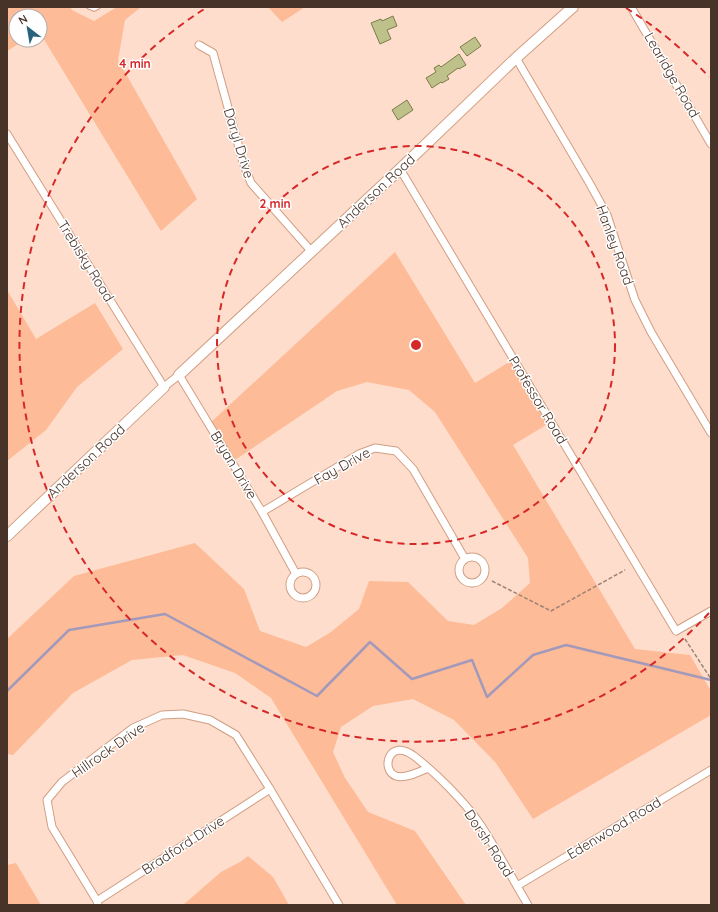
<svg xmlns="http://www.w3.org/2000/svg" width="718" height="912" font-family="Quicksand,sans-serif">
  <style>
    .green { fill: #fdbb97 }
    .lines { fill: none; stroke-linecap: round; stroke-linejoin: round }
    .stream { stroke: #a399ba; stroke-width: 2.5 }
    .building { fill: #bfc18b; stroke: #7b7c49 }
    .lane-casing { stroke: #d19e82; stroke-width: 5.5 }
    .street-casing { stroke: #d19e82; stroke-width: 9 }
    .secondary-casing { stroke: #d19e82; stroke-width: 12 }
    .path { stroke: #9d8375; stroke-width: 1.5; stroke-dasharray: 4 2; stroke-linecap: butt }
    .lane { stroke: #fff; stroke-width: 3.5 }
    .street { stroke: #fff; stroke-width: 7 }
    .secondary { stroke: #fff; stroke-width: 10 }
    .ring { fill: none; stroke: #d62828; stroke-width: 2; stroke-dasharray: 7 5 }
    .labels { text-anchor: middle; stroke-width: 3; stroke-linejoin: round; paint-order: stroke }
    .street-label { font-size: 14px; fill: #483328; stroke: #fff }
    .centre { fill: #d62828; stroke: #fff; stroke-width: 2 }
    .ring-label { font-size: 12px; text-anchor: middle; font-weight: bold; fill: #d62828; stroke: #fff; stroke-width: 3; stroke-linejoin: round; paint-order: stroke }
  </style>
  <rect width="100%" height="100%" fill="#feddcc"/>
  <g class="green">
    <path d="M7 7H70L72 10 94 21 117 7H141L125 20 118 60 197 199 161 231 40 33V16H16V40H25L7 51Z"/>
    <path d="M268 7H305L282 22Z"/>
    <path d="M395 252 475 383 514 359 551 422 513 445 635 649 690 655 711 691V715L533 819 496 763 454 720 413 699 373 706 341 727 333 752 345 778 368 812 415 831 466 905H397L271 698 235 673 183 655 132 660 73 693 13 755 7 754V639L74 576 195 543 244 589 260 631 306 647 331 632 359 609 369 581 408 582 448 621 474 625 502 608 530 583 528 558 435 412 409 390 367 382 337 391 232 462 209 424Z"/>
    <path d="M7 290 36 339 95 303 123 349 77 387 46 430 7 461Z"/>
    <path d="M248 856 273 877 289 905H183L221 872 240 862Z"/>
    <path d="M16 863 41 905H7V865Z"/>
  </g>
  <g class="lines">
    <path class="stream" d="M7 691 69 630 165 614 317 696 370 642 412 679 472 660 487 697 533 655 566 645 711 680"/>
  </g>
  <g class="building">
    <path d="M393 16 397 26 387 30 391 39 380 44 371 23 381 19 382 21Z"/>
    <path d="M475 37 481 46 467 56 460 47Z"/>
    <path d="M459 54 466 65 459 69 458 68 447 76 449 79 442 83 441 82 432 88 426 78 436 72 434 68 439 65 441 67Z"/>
    <path d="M407 100 413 110 398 120 392 110Z"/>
  </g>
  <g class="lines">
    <g class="lane-casing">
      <path id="lane" d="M89 7 94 9 98 7"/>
    </g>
    <g class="street-casing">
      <g id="street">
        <path d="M631 7 711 144"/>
        <path d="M199 45 213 53 243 162 251 183 312 252"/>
        <path d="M516 58 590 184 607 215 635 300 651 332 711 433"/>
        <path d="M7 134 164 387 179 375 262 512 296 574"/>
        <path d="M400 169 676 631 711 611"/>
        <path d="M262 512 359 454 375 448 396 451 413 469 465 559"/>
        <circle cx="472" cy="570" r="13"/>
        <circle cx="303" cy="585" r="13"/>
        <path d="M428 768C419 772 405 779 396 776 380 770 389 737 414 756 436 773 464 801 480 824 497 850 512 878 528 905"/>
        <path d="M517 886 711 770"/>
        <path d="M97 901 270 789"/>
        <path d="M98 905 97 901 52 827 47 800 62 782 133 728 162 715 183 714 210 720 236 735 270 789 339 905"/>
      </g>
    </g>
    <g class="secondary-casing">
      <g id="secondary">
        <path d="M179 375 400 169 516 58 573 7"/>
        <path d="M7 536 164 387"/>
      </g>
    </g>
    <g class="path">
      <path d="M492 581 551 611 625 570"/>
      <path d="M685 639 711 679"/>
    </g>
    <use href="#lane" class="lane"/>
    <use href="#street" class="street"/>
    <use href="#secondary" class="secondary"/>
  </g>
  <g class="ring">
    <circle cx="416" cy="345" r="199"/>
    <path d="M709 613A397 397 0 1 1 206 8M626 8A397 397 0 0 1 709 77"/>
  </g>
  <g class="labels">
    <g class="street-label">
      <text transform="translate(672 75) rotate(60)" y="5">Learidge Road</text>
      <text transform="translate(239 143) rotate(73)" y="5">Daryl Drive</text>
      <text transform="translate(376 191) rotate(-43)" y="5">Anderson Road</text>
      <text transform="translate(615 245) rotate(70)" y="5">Hanley Road</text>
      <text transform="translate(86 261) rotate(58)" y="5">Trebisky Road</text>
      <text transform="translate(538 400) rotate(59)" y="5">Professor Road</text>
      <text transform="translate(86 461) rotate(-43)" y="5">Anderson Road</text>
      <text transform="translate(234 465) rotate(59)" y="5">Bryan Drive</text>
      <text transform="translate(342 466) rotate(-29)" y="5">Fay Drive</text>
      <text transform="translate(108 750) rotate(-35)" y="5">Hillrock Drive</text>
      <text transform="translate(614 828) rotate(-31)" y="5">Edenwood Road</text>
      <text transform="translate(489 843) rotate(57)" y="5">Dorsh Road</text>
      <text transform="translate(183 845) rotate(-33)" y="5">Bradford Drive</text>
    </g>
  </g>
  <circle cx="416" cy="345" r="6" class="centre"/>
  <g class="ring-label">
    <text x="135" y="68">4 min</text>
    <text x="275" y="208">2 min</text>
  </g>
  <rect width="718" height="912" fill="none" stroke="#483328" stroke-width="16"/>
  <g transform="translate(28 28) rotate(329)"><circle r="19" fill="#ffffff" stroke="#b6ada9"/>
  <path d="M0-3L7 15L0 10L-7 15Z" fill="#28627b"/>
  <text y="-6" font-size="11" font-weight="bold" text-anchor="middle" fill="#483328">N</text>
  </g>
</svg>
